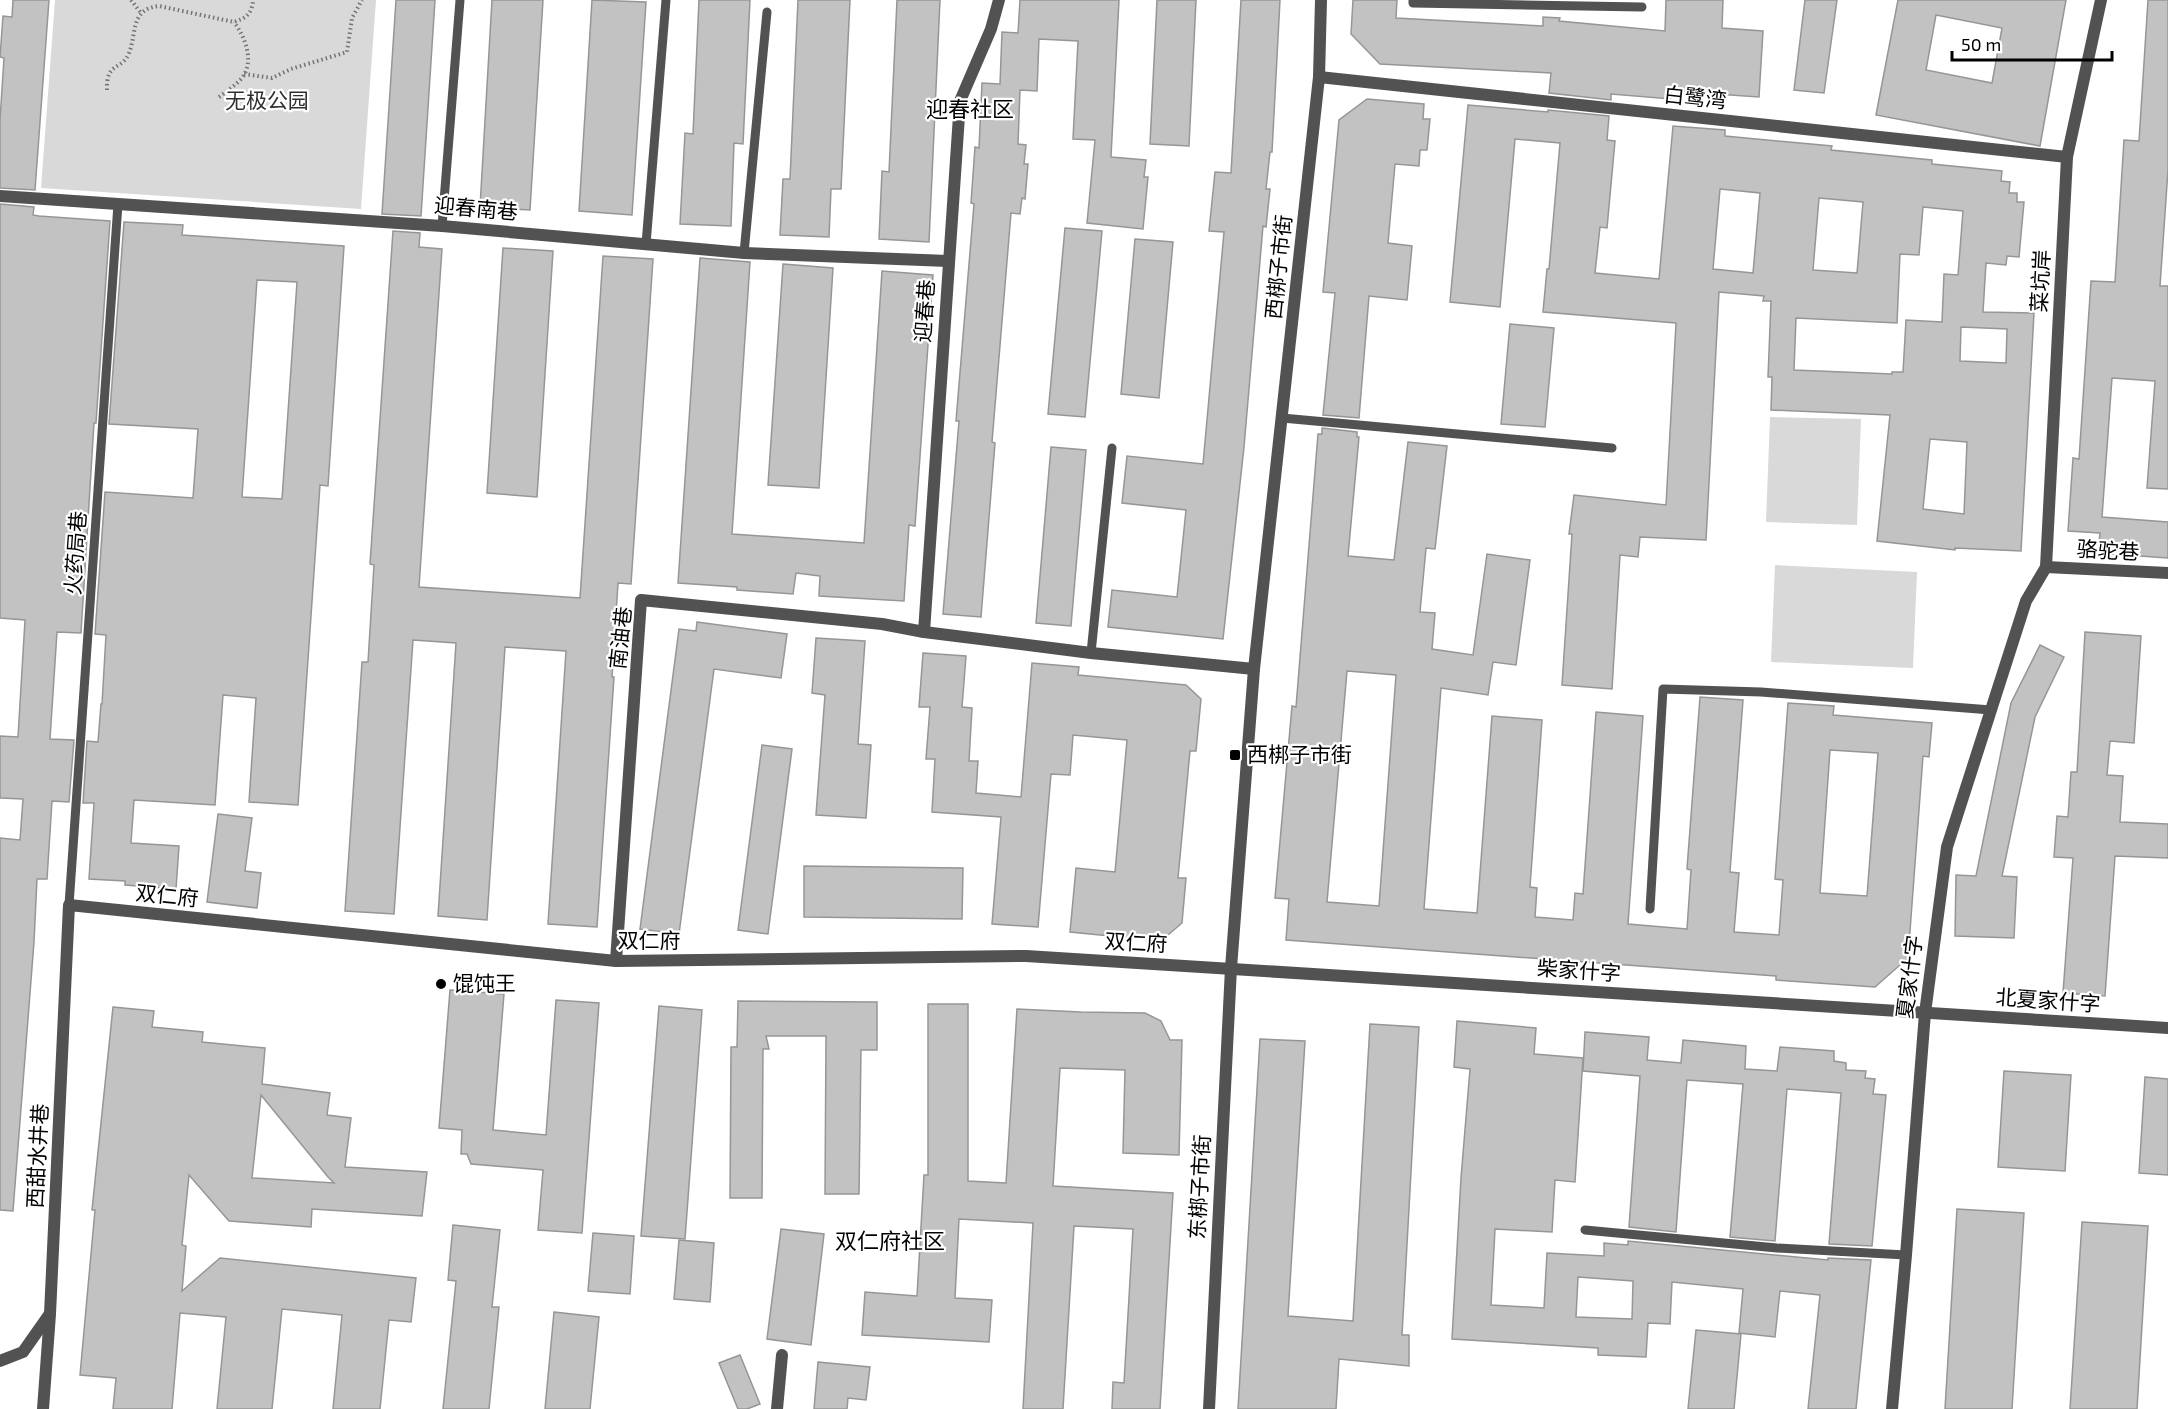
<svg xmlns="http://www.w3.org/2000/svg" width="2168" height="1409" font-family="'Exo 2','Noto Sans SC',sans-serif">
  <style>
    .green { fill: #d9d9d9 }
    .building { fill: #c2c2c2; stroke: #969696; stroke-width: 1.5; fill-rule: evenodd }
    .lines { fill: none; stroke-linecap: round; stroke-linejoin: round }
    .path { stroke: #747474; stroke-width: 4; stroke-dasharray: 1.5 3; stroke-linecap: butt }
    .service { stroke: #525252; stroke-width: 9 }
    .minor { stroke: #525252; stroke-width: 12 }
    .tertiary { stroke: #525252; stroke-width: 12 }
    .poi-dot { fill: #000; stroke: #fff; stroke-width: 2 }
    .labels { text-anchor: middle; stroke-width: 4.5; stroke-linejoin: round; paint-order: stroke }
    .street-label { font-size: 21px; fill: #000; stroke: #fff }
    .park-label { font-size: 21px; fill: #303030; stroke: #fff }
    .poi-label { font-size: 21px; fill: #000; stroke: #fff; text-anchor: start }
    .neighbourhood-label { font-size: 22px; fill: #000; stroke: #fff }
  </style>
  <rect width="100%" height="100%" fill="#fff"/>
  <g class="green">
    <path d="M55 0H376L361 209 41 188Z"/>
    <path d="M1770 417 1861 419 1857 525 1766 522Z"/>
    <path d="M1775 565 1917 572 1913 668 1771 662Z"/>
  </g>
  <g class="building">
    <path d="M13 0H49L35 190 0 188V120L4 58 0 57 3 16 12 17Z"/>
    <path d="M396 0H435L421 216 382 214Z"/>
    <path d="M492 0H543L530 210 480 207Z"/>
    <path d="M592 0 646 2 632 215 579 211Z"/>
    <path d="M699 0H750L743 144 734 143 731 226 680 224 685 133 693 134Z"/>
    <path d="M798 0H850L841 189H831L829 237 780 235 783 179H790Z"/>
    <path d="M897 0H940L929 242 879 239 882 171 889 172Z"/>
    <path d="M1020 0H1119L1111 157 1146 160 1144 177H1148L1143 229 1087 223 1095 140 1073 139 1078 41 1039 39 1037 91 1020 90 1018 144 1026 145 1024 164H1028L1025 199 1022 198 1020 214 1011 213 992 442 995 443 981 617 943 614 959 421H956L974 204 971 203 975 147 979 148 982 83 1000 84 1002 32 1018 33Z"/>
    <path d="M1157 0H1196L1189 146 1150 144Z"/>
    <path d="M1241 0H1280L1272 152H1270L1266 189H1270L1266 227 1263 226 1244 447 1223 639 1108 627 1112 590 1177 597 1186 510 1122 503 1127 456 1203 464 1224 232 1209 231 1215 172 1231 173Z"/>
    <path d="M1353 0H1397L1396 18 1543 26V17L1560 18 1559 21 1665 31 1666 0H1723L1722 28 1763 31 1759 97 1671 91V99L1611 94V100L1549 93 1551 73 1380 64 1351 34Z"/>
    <path d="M1805 0H1837L1824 93 1794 90Z"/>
    <path d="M1898 0H2066L2040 146 1876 115ZM1936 15 2002 28 1992 83 1926 70Z"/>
    <path d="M2148 0H2168V170L2160 286H2168V489L2147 488 2155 381 2112 378 2102 517 2168 522V558L2098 553 2100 533 2068 531 2073 458 2079 459 2091 281 2115 282 2124 140 2139 141Z"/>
    <path d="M1367 99 1424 104 1423 119H1430L1427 150H1420L1419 166 1395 164 1388 243 1412 246 1407 300 1369 296 1359 418 1323 415 1335 293 1323 292 1339 120Z"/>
    <path d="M1468 105 1548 112V110L1609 116 1607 140 1615 141 1607 228 1600 227 1595 273 1659 279 1673 126 1725 130V136L1832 146 1831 150 1932 160V164L2002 171 2001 181 2010 182 2009 193H2017V202H2024L2019 257 2007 256 2006 265 1986 263 1983 312 2034 313 2021 551 1955 548V550L1877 541 1890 415 1771 410 1772 377H1768L1771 301H1763L1764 296 1719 292 1706 540 1640 537 1638 557 1620 555 1612 689 1562 685 1572 534H1569L1574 495 1666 505 1676 323 1543 312 1547 269H1549L1560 143 1515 139 1500 307 1450 302ZM1720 189 1760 193 1753 273 1713 269ZM1819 198 1863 202 1857 273 1813 270ZM1923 207 1963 211 1958 275 1944 274 1942 322 1906 320 1903 372H1892V374L1794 370 1796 318 1897 323 1900 254 1919 255ZM1961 327 2007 329 2006 363 1960 361ZM1930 439 1967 442 1964 514 1923 509Z"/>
    <path d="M0 204 34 207 33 215 39 216 110 221 96 423H94L81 633 57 632 50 739 74 740 69 802 52 801 47 879H37L34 942 13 1211 0 1210V838L20 840 23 799 0 798V736L18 737 25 620 0 618Z"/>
    <path d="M124 222 183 225 182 235 344 246 328 486 320 485 298 805 249 802 256 698 223 695 215 805 134 800 131 843 179 846 176 889 125 885V881L89 879 94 803H83L87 741 98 742 101 704H102L106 635 95 634 105 492 193 498 198 429 109 424ZM257 280 297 282 282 499 242 497Z"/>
    <path d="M1065 228 1102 231 1085 417 1048 414Z"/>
    <path d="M393 231 420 233 419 247 442 249 419 587 580 598 603 256 653 259 631 584 618 583 612 677H614L597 927 548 924 566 651 505 647 487 920 438 916 456 643 413 640 394 914 345 911 362 662H368L374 565 370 564Z"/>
    <path d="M1135 239 1173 242 1159 398 1121 394Z"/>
    <path d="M503 248 553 251 537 497 487 493Z"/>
    <path d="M700 258 750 262 732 534 864 543 882 271 933 275 915 526 909 525 904 601 819 596 820 576 796 573 793 594 737 590V587L678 583Z"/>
    <path d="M783 264 833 268 819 488 768 485Z"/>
    <path d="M1510 324 1554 328 1545 427 1501 424Z"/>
    <path d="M1322 428 1357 432V437H1359L1348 556 1394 560 1408 442 1447 446 1435 549 1426 548 1420 612 1435 613 1432 649 1473 655 1487 554 1530 560 1516 665 1493 662 1488 695 1441 688 1424 909 1477 913 1492 716 1542 720 1530 887 1537 888 1535 917 1573 920 1575 893 1583 894 1596 712 1643 716 1628 924 1687 929 1691 870 1687 869 1700 697 1743 700 1730 872 1739 873 1734 932 1779 935 1783 880 1775 879 1788 703 1834 706 1833 715 1932 723 1929 757 1923 756 1908 958 1875 987 1776 980V976L1286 940 1289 899 1275 898 1292 706 1296 707 1318 434H1322ZM1347 671 1396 675 1379 906 1327 902ZM1830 750 1878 753 1867 896 1820 893Z"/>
    <path d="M1051 447 1086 450 1071 626 1036 623Z"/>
    <path d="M697 622 787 634 781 678 714 669 679 934 640 929 679 629 696 631Z"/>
    <path d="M2085 632 2141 636 2134 743 2110 741 2107 775 2123 776 2120 822 2168 824V858L2115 856 2105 996 2063 993 2073 858 2054 857 2057 816 2068 817 2071 772H2077Z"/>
    <path d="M816 638 865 641 858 744 871 745 866 818 816 815 825 695 812 693Z"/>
    <path d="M2040 645 2064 657 2035 717 2002 876 2017 877 2014 938 1955 936 1956 875 1976 876 2011 703Z"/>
    <path d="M923 653 966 656 962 707 972 708 969 761H978L976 793 1021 797 1032 663 1079 667 1078 675 1186 685 1201 699 1196 751H1190L1178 878H1186L1182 923 1161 941 1070 932 1076 868 1115 872 1127 740 1073 735 1070 775 1051 774 1038 927 992 924 1001 817 932 812 935 759H926L930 707H919Z"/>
    <path d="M762 745 792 749 768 934 738 930Z"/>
    <path d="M218 814 252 818 245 871 261 873 257 908 207 902Z"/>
    <path d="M804 866 963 868 962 919 804 917Z"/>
    <path d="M450 990 504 994 493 1130 546 1135 556 1000 599 1003 582 1233 538 1230 543 1170 471 1164 467 1154H461L462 1130 439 1128Z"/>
    <path d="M738 1001 877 1002V1050H861L859 1194H825L826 1036H766L769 1049H763L762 1198H730L731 1047H737Z"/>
    <path d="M928 1004H968V1181L1006 1183 1017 1009 1081 1012 1145 1013 1161 1021 1170 1040H1182L1179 1155 1123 1153 1125 1070 1060 1068 1053 1186 1173 1193 1160 1409H1112L1113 1382 1124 1383 1133 1229 1074 1226 1063 1409H1023L1033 1223 959 1219 955 1298 992 1300 989 1342 862 1335 865 1292 917 1296 924 1175H928Z"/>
    <path d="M659 1006 702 1010 685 1239 641 1236Z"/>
    <path d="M113 1007 154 1011 152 1027 203 1032 202 1042 265 1048 262 1084 330 1093 327 1115 351 1118 345 1167 427 1172 422 1216 312 1209 311 1227 229 1221 189 1175 182 1245 186 1246 182 1291 220 1258 416 1278 411 1322 389 1320 380 1409H333L342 1315 282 1309 272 1409H217L226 1317 180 1313 172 1409H113L116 1378 80 1375 95 1210H92ZM261 1095 328 1177 334 1183 252 1178Z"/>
    <path d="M1457 1021 1536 1028 1534 1054 1583 1058 1575 1182 1555 1180 1552 1232 1495 1229 1491 1305 1544 1308 1547 1253 1604 1256V1243L1628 1245V1241L1828 1260V1258L1871 1260 1856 1409H1808L1820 1295 1780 1291 1775 1337 1739 1333 1743 1289 1672 1282 1670 1324 1648 1323 1646 1357 1598 1355V1348L1452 1339 1461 1178 1470 1069 1454 1067ZM1578 1277 1633 1281 1632 1319 1576 1317Z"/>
    <path d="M1370 1024 1419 1027 1402 1335H1409V1366L1339 1359 1336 1409H1238L1260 1039 1305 1041 1288 1316 1353 1321Z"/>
    <path d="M1585 1032 1649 1037 1647 1060 1681 1063 1683 1040 1746 1046 1745 1069 1777 1071 1780 1047 1834 1051V1061L1846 1063V1070L1866 1071 1865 1078 1875 1079 1873 1094 1886 1095 1872 1246 1829 1244 1841 1093 1787 1089 1775 1241 1730 1237 1743 1084 1687 1080 1676 1232 1629 1227 1640 1076 1583 1071Z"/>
    <path d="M2004 1071 2071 1075 2065 1171 1998 1167Z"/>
    <path d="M2145 1077 2168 1079V1175L2139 1173Z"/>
    <path d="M1957 1209 2024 1213 2012 1409H1945Z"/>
    <path d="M2082 1222 2148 1226 2137 1409H2070Z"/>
    <path d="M453 1225 500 1230 492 1307H499L489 1409H443L456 1281 448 1280Z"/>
    <path d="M781 1229 824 1234 811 1345 767 1339Z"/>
    <path d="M593 1233 634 1236 630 1294 588 1291Z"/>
    <path d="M679 1240 714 1243 710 1302 674 1299Z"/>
    <path d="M554 1312 599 1317 590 1409H545Z"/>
    <path d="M1696 1330 1741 1334 1734 1409H1688Z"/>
    <path d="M740 1355 760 1404 747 1409H738L719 1363Z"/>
    <path d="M818 1362 870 1367 866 1400 848 1398 847 1409H814Z"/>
  </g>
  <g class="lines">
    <g class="path">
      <path d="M131 0 141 13"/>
      <path d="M244 74 272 78 291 69 347 52 352 18 362 0"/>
      <path d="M107 90C106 61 122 71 129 53 137 33 130 9 159 6L234 22C246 18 252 14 253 0"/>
      <path d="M219 97C226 92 233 87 239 81 256 65 246 38 234 22"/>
    </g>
    <g class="service">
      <path d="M1413 0V3L1642 7"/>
      <path d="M442 226 460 0"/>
      <path d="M646 244 666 0"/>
      <path d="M744 253 767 12"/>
      <path d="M1282 418 1612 448"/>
      <path d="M1091 653 1112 448"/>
      <path d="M69 905 118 204"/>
      <path d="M1650 909 1663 689 1761 692 1991 710"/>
      <path d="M1585 1230 1777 1248 1906 1255"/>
    </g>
    <g class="minor">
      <path d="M1319 77 2067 157"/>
      <path d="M0 196 442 226 744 253 948 261"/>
      <path d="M2046 567 2168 573"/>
      <path d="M924 632 960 101 991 29 999 0"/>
      <path d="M616 961 641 600 882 624 924 632 1091 653 1254 669"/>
      <path d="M777 1409 782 1355"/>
      <path d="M1892 1409 1906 1255 1925 1013 1947 847 2026 601 2046 567 2067 157 2101 0"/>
    </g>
    <g class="tertiary">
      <path d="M0 1361 23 1352 49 1315"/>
      <path d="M43 1409 50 1314 69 905 616 961 1026 956 2168 1028"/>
      <path d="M1209 1409 1231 968 1254 669 1319 77 1321 0"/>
    </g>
  </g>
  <g class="poi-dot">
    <rect x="1229" y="749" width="12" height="12" rx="3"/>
    <circle cx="441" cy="984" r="6"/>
  </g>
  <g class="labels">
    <g class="street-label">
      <text transform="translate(1695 98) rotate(6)" y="7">白鹭湾</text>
      <text transform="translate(476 209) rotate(5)" y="7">迎春南巷</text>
      <text transform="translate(1279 267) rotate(-84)" y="7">西梆子市街</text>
      <text transform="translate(2041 281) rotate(-87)" y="7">菜坑岸</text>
      <text transform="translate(925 311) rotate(-86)" y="7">迎春巷</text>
      <text transform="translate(2108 551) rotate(3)" y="7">骆驼巷</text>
      <text transform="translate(76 553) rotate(-86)" y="7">火药局巷</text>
      <text transform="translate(621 638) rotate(-84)" y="7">南油巷</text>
      <text transform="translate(167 896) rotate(6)" y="7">双仁府</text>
      <text x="649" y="948">双仁府</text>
      <text transform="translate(1136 943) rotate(3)" y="7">双仁府</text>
      <text transform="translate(1579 971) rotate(4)" y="7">柴家什字</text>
      <text transform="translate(1910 977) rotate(-83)" y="7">夏家什字</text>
      <text transform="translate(2048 1001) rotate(4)" y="7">北夏家什字</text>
      <text transform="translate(38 1156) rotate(-87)" y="7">西甜水井巷</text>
      <text transform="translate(1200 1187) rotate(-87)" y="7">东梆子市街</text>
    </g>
    <g class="park-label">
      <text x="267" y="108">无极公园</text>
    </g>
    <g class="poi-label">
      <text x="1247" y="762">西梆子市街</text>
      <text x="453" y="991">馄饨王</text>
    </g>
    <g class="neighbourhood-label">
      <text x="970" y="117">迎春社区</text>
      <text x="890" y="1249">双仁府社区</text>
    </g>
  </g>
  <path d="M1952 51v9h160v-9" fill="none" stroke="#000000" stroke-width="3"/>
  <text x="1961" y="51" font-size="18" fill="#000000" stroke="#ffffff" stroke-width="4.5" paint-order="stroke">50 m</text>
</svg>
